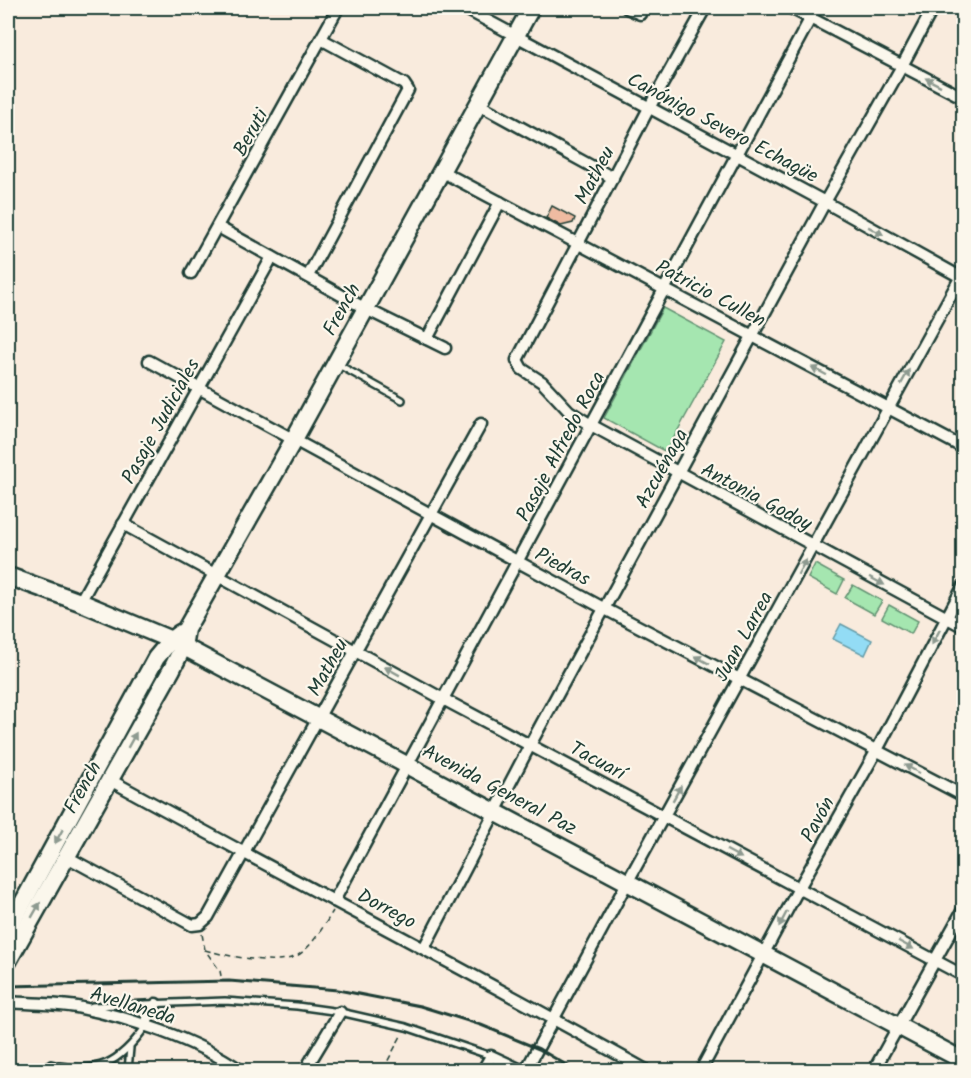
<svg xmlns="http://www.w3.org/2000/svg" width="971" height="1078" font-family="Kalam,sans-serif">
  <style>
    .green { fill: #a5e6b0; stroke: #629272; stroke-width: 1.5 }
    .water { fill: #93dcf5; stroke: #659ca8; stroke-width: 1.5 }
    .building { fill: #efbba1; stroke: #1f3d34; stroke-width: 1.5 }
    .lines { fill: none; stroke-linecap: round; stroke-linejoin: round }
    .lane-casing { stroke: #1f3d34; stroke-width: 10 }
    .street-casing { stroke: #1f3d34; stroke-width: 15 }
    .secondary-casing { stroke: #1f3d34; stroke-width: 21 }
    .path { stroke: #1f3d34; stroke-width: 1.5; stroke-dasharray: 6 4.5; stroke-linecap: butt }
    .lane { stroke: #fbf7ec; stroke-width: 5 }
    .street { stroke: #fbf7ec; stroke-width: 10 }
    .secondary { stroke: #fbf7ec; stroke-width: 16 }
    .rail { stroke: #1f3d34; stroke-width: 3 }
    .oneway { fill: #8d9a90 }
    .labels { text-anchor: middle; stroke-width: 4.5; stroke-linejoin: round; paint-order: stroke }
    .street-label { font-size: 20px; fill: #1f3d34; stroke: #fbf7ec }
  </style>
  <rect width="100%" height="100%" fill="#f9ebdd"/>
  <filter id="ink" filterUnits="userSpaceOnUse"><feTurbulence type="fractalNoise" baseFrequency=".0167" numOctaves="2"/><feDisplacementMap in="SourceGraphic" scale="12" xChannelSelector="R" yChannelSelector="G"/><feConvolveMatrix kernelMatrix="1 2 1 2 8 2 1 2 1" color-interpolation-filters="sRGB"/></filter>
  <g filter="url(#ink)">
    <g class="green">
      <path d="M663 308 726 342 666 452 604 418Z"/>
      <path d="M815 564 844 580 837 594 808 578Z"/>
      <path d="M853 585 882 601 874 614 845 598Z"/>
      <path d="M889 605 918 621 911 634 882 618Z"/>
    </g>
    <path class="water" d="M841 624 872 640 865 655 833 639Z"/>
    <path class="building" d="M552 206 575 218 573 223 561 226 546 218Z"/>
    <g class="lines">
      <g class="lane-casing">
        <g id="lane">
          <path d="M337 364 402 400"/>
          <path d="M92 1006 225 1001 297 1006 340 1012 406 1027 491 1056"/>
          <path d="M51 1064C98 1075 119 1064 146 1026"/>
          <path d="M128 1070 130 1048"/>
        </g>
      </g>
      <g class="street-casing">
        <g id="street">
          <path d="M464 8 825 202 964 279"/>
          <path d="M627 8 640 14"/>
          <path d="M705 8 649 108 517 360 522 369 542 382 569 411 591 425 964 627"/>
          <path d="M791 8 964 98"/>
          <path d="M478 104 613 178"/>
          <path d="M441 171 964 448"/>
          <path d="M218 227 366 309 445 348"/>
          <path d="M191 273 338 8"/>
          <path d="M308 276 408 90 404 84 321 39"/>
          <path d="M427 339 500 202"/>
          <path d="M149 361 605 609 964 796"/>
          <path d="M123 524 443 699 964 976"/>
          <path d="M80 602 272 257"/>
          <path d="M110 780C288 878 469 971 646 1070"/>
          <path d="M67 857 192 925 200 924 208 917 481 424"/>
          <path d="M334 901 816 8"/>
          <path d="M424 948 530 745 825 202 902 66 933 8"/>
          <path d="M8 1002C30 1004 55 1003 77 1007 128 1017 197 1040 240 1070"/>
          <path d="M146 1026 149 1014 156 1004"/>
          <path d="M305 1070 340 1012"/>
          <path d="M483 1070 491 1056 521 1070"/>
          <path d="M526 1070 628 881 964 271"/>
          <path d="M701 1070 799 888 877 750 964 585"/>
          <path d="M874 1070 964 908"/>
        </g>
      </g>
      <g class="secondary-casing">
        <g id="secondary">
          <path d="M8 576 80 602 171 640 964 1061"/>
          <path d="M8 930 156 658 171 640 180 633"/>
          <path d="M8 961 172 669 183 647 186 629 293 441 531 8"/>
        </g>
      </g>
      <g class="path">
        <path d="M202 934 205 950 220 971 221 976"/>
        <path d="M205 950C226 956 274 965 294 957 309 952 325 924 333 911"/>
        <path d="M383 1070 402 1034"/>
      </g>
      <use href="#lane" class="lane"/>
      <use href="#street" class="street"/>
      <use href="#secondary" class="secondary"/>
      <path class="rail" d="M8 986 229 981 338 990 420 1006 481 1025 539 1049 575 1070"/>
    </g>
    <defs><path id="oneway-solid" d="M-6-.8H1V-3.2L6.5 0L1 3.2V.8H-6Z" transform="scale(1.5)"/></defs>
    <g class="oneway">
      <use href="#oneway-solid" transform="translate(933 82) rotate(-153)"/>
      <use href="#oneway-solid" transform="translate(876 231) rotate(29)"/>
      <use href="#oneway-solid" transform="translate(819 371) rotate(-152)"/>
      <use href="#oneway-solid" transform="translate(905 377) rotate(-61)"/>
      <use href="#oneway-solid" transform="translate(802 567) rotate(-61)"/>
      <use href="#oneway-solid" transform="translate(877 581) rotate(28)"/>
      <use href="#oneway-solid" transform="translate(936 637) rotate(118)"/>
      <use href="#oneway-solid" transform="translate(702 660) rotate(-152)"/>
      <use href="#oneway-solid" transform="translate(392 671) rotate(-151)"/>
      <use href="#oneway-solid" transform="translate(132 740) rotate(-61)"/>
      <use href="#oneway-solid" transform="translate(912 769) rotate(-152)"/>
      <use href="#oneway-solid" transform="translate(677 793) rotate(-61)"/>
      <use href="#oneway-solid" transform="translate(59 836) rotate(119)"/>
      <use href="#oneway-solid" transform="translate(734 854) rotate(28)"/>
      <use href="#oneway-solid" transform="translate(36 910) rotate(-60)"/>
      <use href="#oneway-solid" transform="translate(783 919) rotate(118)"/>
      <use href="#oneway-solid" transform="translate(906 945) rotate(28)"/>
    </g>
  </g>
  <g class="labels">
    <g class="street-label">
      <text transform="translate(723 127) rotate(28)" y="7">Canónigo Severo Echagüe</text>
      <text transform="translate(250 132) rotate(-61)" y="7">Beruti</text>
      <text transform="translate(594 175) rotate(-62)" y="7">Matheu</text>
      <text transform="translate(711 293) rotate(28)" y="7">Patricio Cullen</text>
      <text transform="translate(341 309) rotate(-61)" y="7">French</text>
      <text transform="translate(160 421) rotate(-61)" y="7">Pasaje Judiciales</text>
      <text transform="translate(560 446) rotate(-62)" y="7">Pasaje Alfredo Roca</text>
      <text transform="translate(661 468) rotate(-61)" y="7">Azcuénaga</text>
      <text transform="translate(757 496) rotate(28)" y="7">Antonia Godoy</text>
      <text transform="translate(563 566) rotate(28)" y="7">Piedras</text>
      <text transform="translate(743 636) rotate(-61)" y="7">Juan Larrea</text>
      <text transform="translate(327 667) rotate(-61)" y="7">Matheu</text>
      <text transform="translate(598 760) rotate(28)" y="7">Tacuarí</text>
      <text transform="translate(82 787) rotate(-61)" y="7">French</text>
      <text transform="translate(500 789) rotate(28)" y="7">Avenida General Paz</text>
      <text transform="translate(817 819) rotate(-61)" y="7">Pavón</text>
      <text transform="translate(387 908) rotate(28)" y="7">Dorrego</text>
      <text transform="translate(133 1005) rotate(17)" y="7">Avellaneda</text>
    </g>
  </g>
  <rect width="971" height="1078" fill="none" stroke="#fbf7ec" stroke-width="30"/>
  <rect x="15" y="15" width="941" height="1048" fill="none" stroke="#1f3d34" stroke-width="2" filter="url(#ink)"/>
</svg>
